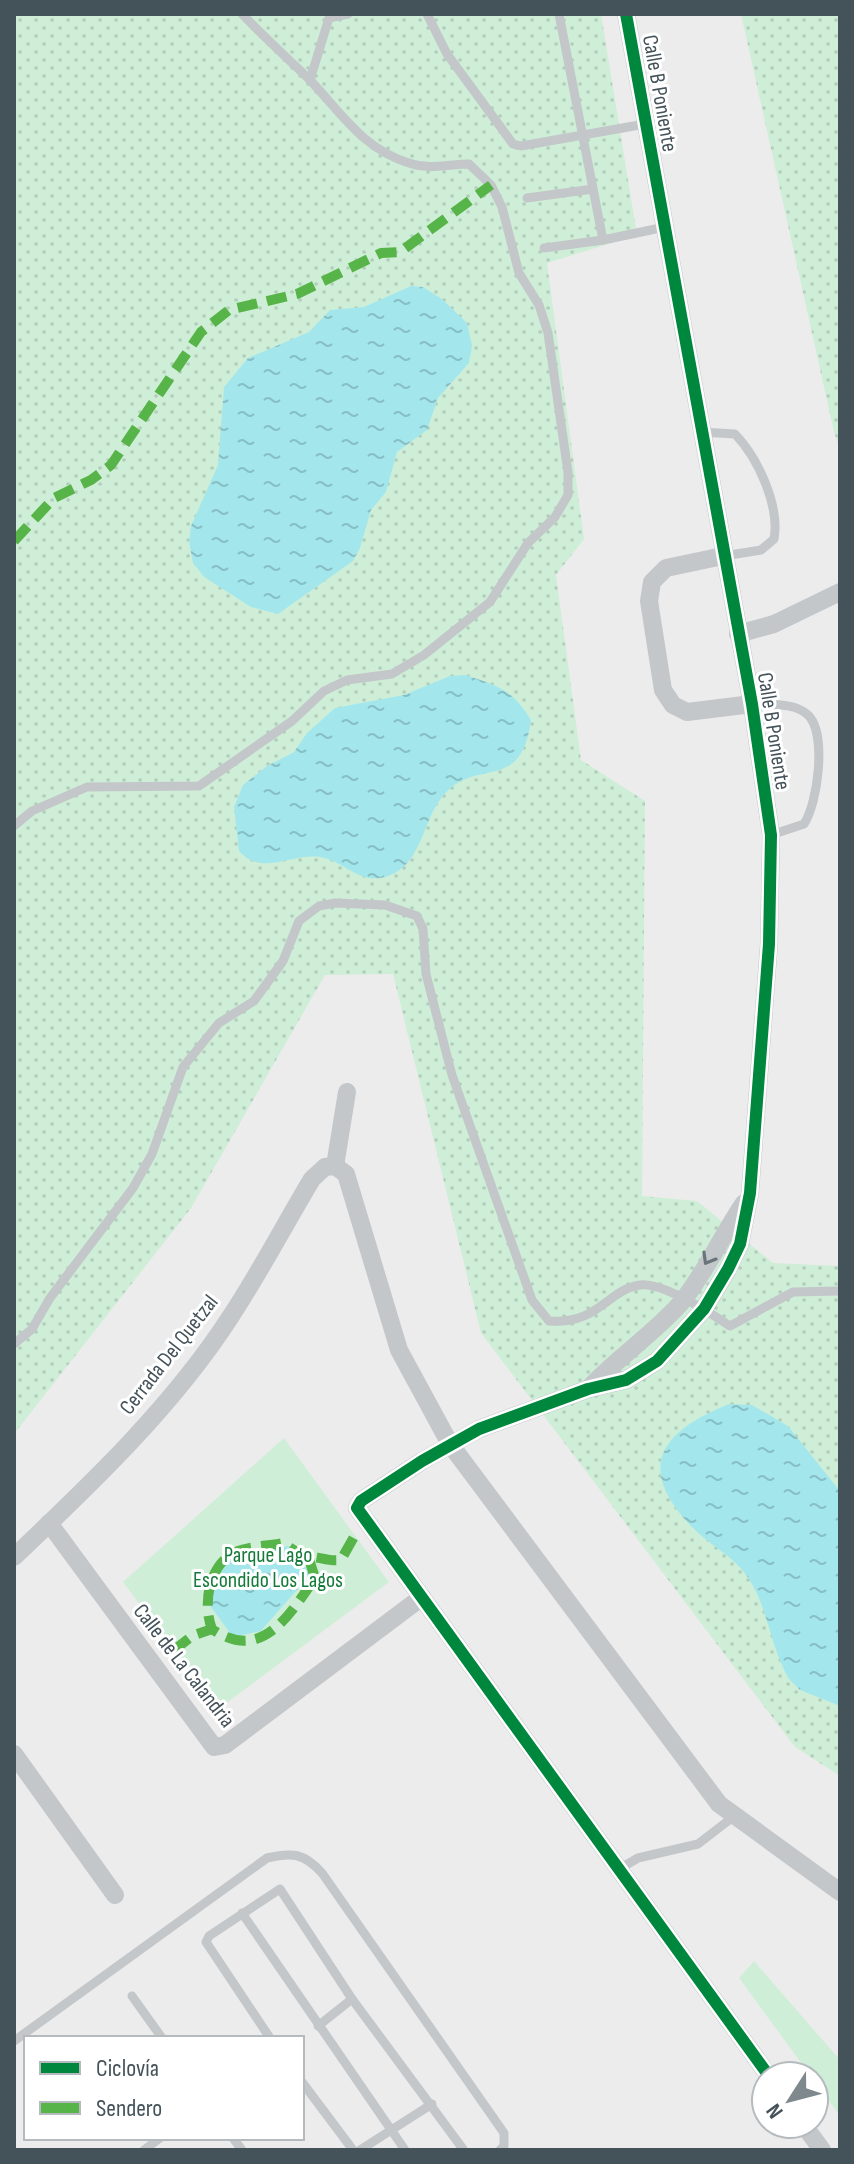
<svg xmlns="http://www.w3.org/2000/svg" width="854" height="2164" font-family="'Sofia Sans Condensed',sans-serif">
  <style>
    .grass { fill: url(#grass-dots) }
    .green { fill: #cfeed7 }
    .water { fill: url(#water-ripples) }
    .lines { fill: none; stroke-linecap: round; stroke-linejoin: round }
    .service { stroke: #c3c7c9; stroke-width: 9 }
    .minor { stroke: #c3c7c9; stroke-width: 18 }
    .quiet { stroke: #57b448; stroke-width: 10; stroke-dasharray: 20 10; stroke-linecap: butt }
    .cycleway-casing { stroke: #fff; stroke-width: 17 }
    .cycleway { stroke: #00873e; stroke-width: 12 }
    .oneway { stroke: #6a757b }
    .labels { text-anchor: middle; stroke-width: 6; stroke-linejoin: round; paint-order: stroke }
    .street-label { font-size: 22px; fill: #445259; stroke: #fff }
    .park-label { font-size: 22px; fill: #147a39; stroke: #fff }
  </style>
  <defs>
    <pattern id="grass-dots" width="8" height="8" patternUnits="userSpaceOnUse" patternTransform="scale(2)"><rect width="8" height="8" fill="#cfeed7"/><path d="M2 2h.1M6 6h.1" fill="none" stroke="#b3cebb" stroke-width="1.8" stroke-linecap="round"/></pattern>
    <pattern id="water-ripples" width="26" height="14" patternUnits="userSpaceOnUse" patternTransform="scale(2)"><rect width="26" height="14" fill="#a3e7ed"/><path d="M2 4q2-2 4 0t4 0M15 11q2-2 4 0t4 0" fill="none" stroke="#86bec3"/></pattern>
  </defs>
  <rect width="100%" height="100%" fill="#edecec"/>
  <g class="grass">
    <path d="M14 14H601L637 235 547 263 584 539 556 575 581 760 645 801 642 1196 697 1201 773 1263 840 1266V1776L795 1747 481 1333 393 974 325 975 191 1208 14 1434Z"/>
    <path d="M741 14H840V449L834 432Z"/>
  </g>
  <g class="green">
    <path d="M284 1438 389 1582 217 1710 123 1582Z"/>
    <path d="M754 1961 840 2060V2116L739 1978Z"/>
  </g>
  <g class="water">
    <path d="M411 286 423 287 442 299 467 323 472 346 469 363 438 398 427 430 397 452 386 492 371 510 360 548 353 561 278 614 251 607 204 577 193 563 189 542 191 526 218 465 224 387 248 358 309 332 330 310 364 307Z"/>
    <path d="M466 675C498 686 513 690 531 720 521 796 476 755 442 797 422 822 422 864 388 876 359 886 345 861 320 857 291 853 262 877 239 851L234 807 243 785 267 766 294 752 307 733 335 708 404 695 450 676Z"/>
    <path d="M729 1404 752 1405 788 1426 840 1491V1706L800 1690 789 1679C769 1646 768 1601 743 1571 728 1553 707 1543 691 1526 634 1466 662 1431 729 1404Z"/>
    <path d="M293 1546 310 1575 261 1631 233 1637 208 1603C223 1552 243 1549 293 1546Z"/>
  </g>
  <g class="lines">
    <g class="service">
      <path d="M427 14 447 54 513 144 521 146 645 124"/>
      <path d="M559 14 603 240 665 227"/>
      <path d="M310 80 329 18 348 14"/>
      <path d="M527 198 593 189"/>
      <path d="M544 248 603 240"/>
      <path d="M701 432 735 434C758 458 780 506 774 539L761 550 724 556"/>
      <path d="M752 704C769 705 795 702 808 715 827 733 818 803 804 824L771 835"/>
      <path d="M14 826 32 811 87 787 199 786 292 721 324 691 347 680 392 674 424 655 490 602 528 543 555 517 568 495V472L548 333 539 305 519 273 502 207 491 185 469 164C449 164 429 170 409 163 362 149 340 111 308 78 286 57 263 36 242 14"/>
      <path d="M14 1344 32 1329 50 1298 133 1188 152 1154 183 1067 219 1023 254 1001 283 961 299 921 319 906 335 903 385 905 417 916 423 929 426 974 452 1075 532 1300 549 1321C598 1325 607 1290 640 1285 661 1281 712 1314 730 1326L793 1292 840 1291"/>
      <path d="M619 1869 638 1858 698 1844 733 1817"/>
      <path d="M242 1913 405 2150"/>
      <path d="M132 1996 162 2038"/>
      <path d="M318 2026 352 1999"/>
      <path d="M270 2038 206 1942 209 1936 280 1889 352 1999 463 2149"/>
      <path d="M14 2041 267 1858C292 1852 304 1853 322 1873L504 2133V2146L500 2150"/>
      <path d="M302 2082 353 2150"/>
      <path d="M233 2138 242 2150"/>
      <path d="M144 2150 160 2138"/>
      <path d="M360 2150 432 2104"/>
    </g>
    <g class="minor">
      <path d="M626 14 752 704 771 835 769 944 750 1193 740 1244 728 1269 704 1309 657 1361 626 1380 588 1389 479 1429 422 1461 361 1501 357 1508 769 2076"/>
      <path d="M723 556 666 568 652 582 649 601 663 690 673 705 687 712 752 704"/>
      <path d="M738 634 774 624 840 592"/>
      <path d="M335 1166 346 1174 399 1350 450 1444 719 1804 840 1892"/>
      <path d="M335 1166 347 1092"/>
      <path d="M588 1389C617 1358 652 1335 680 1304 705 1274 722 1235 744 1203"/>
      <path d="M49 1523 214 1747 225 1745 422 1597"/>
      <path d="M14 1557C91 1484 173 1406 231 1316 260 1272 285 1224 312 1179L325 1167 335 1166"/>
      <path d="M14 1754 115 1895"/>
      <path d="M803 2124 822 2150"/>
    </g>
    <g class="quiet">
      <path d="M14 541 54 498 91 480 111 465 201 332 229 310 297 294 381 253 400 252 491 185"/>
      <path d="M308 1556 315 1578C289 1616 261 1663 212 1629 202 1604 209 1562 238 1551 251 1546 269 1546 283 1543L304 1557C316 1555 327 1562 341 1560L355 1535"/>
      <path d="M173 1651 192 1636 212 1629"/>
    </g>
    <g class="cycleway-casing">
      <path id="cycleway" d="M626 14 752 704 771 835 769 944 750 1193 740 1244 728 1269 704 1309 657 1361 626 1380 588 1389 479 1429 422 1461 361 1501 357 1508 769 2076"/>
    </g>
    <use href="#cycleway" class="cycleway"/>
  </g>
  <defs><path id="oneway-chevron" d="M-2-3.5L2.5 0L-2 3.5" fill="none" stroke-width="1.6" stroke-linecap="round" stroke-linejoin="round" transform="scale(2)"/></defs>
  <use class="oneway" href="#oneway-chevron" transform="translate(708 1259) rotate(120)"/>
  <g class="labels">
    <g class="street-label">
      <text transform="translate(661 93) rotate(80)" y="8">Calle B Poniente</text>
      <text transform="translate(775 731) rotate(81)" y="8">Calle B Poniente</text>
      <text transform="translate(168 1354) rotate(-52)" y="8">Cerrada Del Quetzal</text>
      <text transform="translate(185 1665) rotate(52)" y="8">Calle de La Calandria</text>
    </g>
    <g class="park-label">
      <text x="268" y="1562">Parque Lago<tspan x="268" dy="25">Escondido Los Lagos</tspan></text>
    </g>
  </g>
  <rect width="854" height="2164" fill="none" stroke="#445259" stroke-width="32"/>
  <rect x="24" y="2036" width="280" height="104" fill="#ffffff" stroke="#b4babd" stroke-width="2"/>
  <rect x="40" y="2062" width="40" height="12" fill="#00873e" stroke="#b4babd" stroke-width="2"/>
  <text x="96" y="2076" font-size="24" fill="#445259">Ciclovía</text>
  <rect x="40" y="2102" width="40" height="12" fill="#57b448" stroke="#b4babd" stroke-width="2"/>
  <text x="96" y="2116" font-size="24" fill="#445259">Sendero</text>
  <g transform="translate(790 2100) rotate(234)"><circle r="38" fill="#ffffff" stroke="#b4babd" stroke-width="2"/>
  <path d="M0-6L14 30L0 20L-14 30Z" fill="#7f888c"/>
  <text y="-12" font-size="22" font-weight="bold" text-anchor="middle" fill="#445259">N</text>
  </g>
</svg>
